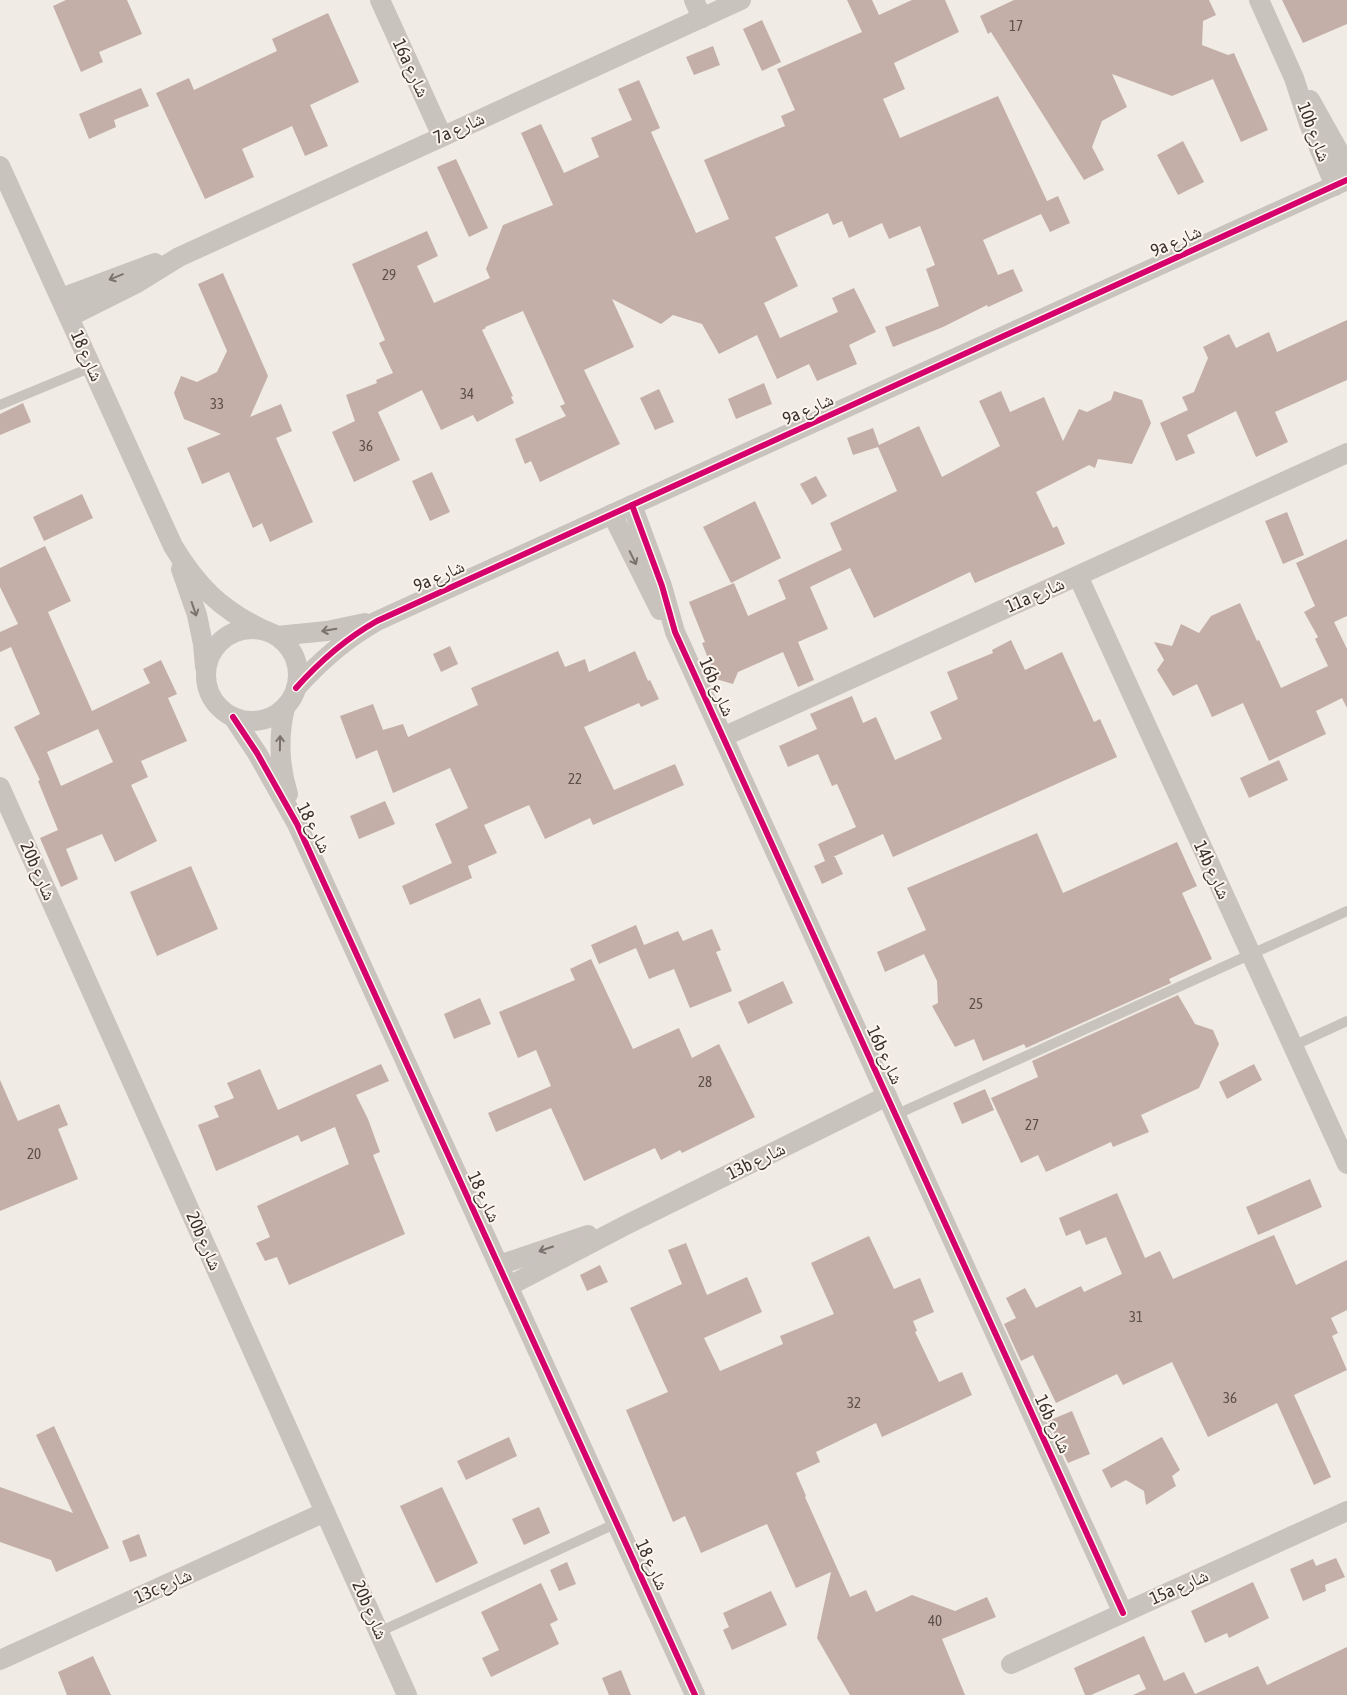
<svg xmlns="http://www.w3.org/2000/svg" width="1347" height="1695" font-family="'Asap Condensed','Noto Naskh Arabic',sans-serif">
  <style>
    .building { fill: #c3afa7; fill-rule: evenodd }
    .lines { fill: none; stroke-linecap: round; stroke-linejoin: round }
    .service { stroke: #c9c3be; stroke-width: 10 }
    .minor { stroke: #c9c3be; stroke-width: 20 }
    .cycleway-casing { stroke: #fbf5ee; stroke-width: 9 }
    .cycleway { stroke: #d6006c; stroke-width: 6 }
    .oneway { stroke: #7b726d }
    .labels { text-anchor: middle; stroke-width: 4; stroke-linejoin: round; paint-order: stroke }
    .number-label { font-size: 15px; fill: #5d504a }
    .street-label { font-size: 18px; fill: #3b302b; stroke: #fbf5ee }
  </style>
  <rect width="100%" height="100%" fill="#f0ebe5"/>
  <g class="building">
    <path d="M66 0H127L142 34 99 52 103 62 81 72 53 6Z"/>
    <path d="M847 0H872L879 15 912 0H945L959 32 894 63 905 89 883 99 900 138 998 96 1047 201 1058 196 1070 223 1050 232 1041 214 983 240 998 275 1013 269 1023 291 988 307 987 305 943 327 893 347 885 327 939 306 926 269 935 265 920 226 889 239 882 223 849 238 842 221 833 225 828 213 775 237 798 286 764 303 780 338 838 312 832 298 854 288 876 332 849 345 857 364 817 381 809 364 777 379 757 335 719 354 702 324 673 315 661 324 612 299 634 347 584 370 620 444 540 482 531 461 525 464 515 439 566 416 560 406 565 404 523 311 485 327 486 328 482 330 513 396 511 397 514 403 477 422 473 415 441 430 422 390 378 412 400 460 354 482 332 432 355 421 346 395 377 383 376 380 393 373 379 343 385 340 352 264 427 231 438 256 417 266 434 303 490 278 486 269 503 225 553 205 521 133 541 124 564 173 599 157 591 138 632 120 618 89 639 80 660 128 651 132 696 233 729 219 704 160 785 126 781 116 795 110 777 69 862 32Z"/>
    <path d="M1014 0H1209L1216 15 1203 21 1202 45 1228 55 1234 53 1268 130 1241 142 1213 79 1172 96 1112 74 1127 107 1102 121 1092 147 1104 170 1084 180 991 32 988 34 980 16Z"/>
    <path d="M1282 0H1347V24L1303 43Z"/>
    <path d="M328 13 359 82 310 105 328 146 305 156 292 126 242 149 254 177 205 199 156 93 189 78 194 90 277 51 272 39Z"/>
    <path d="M762 20 781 62 762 71 743 29Z"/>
    <path d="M713 46 720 65 694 75 686 57Z"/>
    <path d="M141 88 149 106 114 120 116 127 89 139 79 114Z"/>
    <path d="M1183 141 1204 182 1178 195 1157 155Z"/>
    <path d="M456 159 488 228 469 237 437 167Z"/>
    <path d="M223 273 268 376 250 417 281 404 292 431 276 438 313 522 270 542 262 523 253 528 229 472 202 484 187 448 221 434 184 419 174 393 181 376 197 382 217 372 227 351 198 284Z"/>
    <path d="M1347 320V380L1275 412 1288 442 1256 457 1236 411 1187 435 1195 453 1176 461 1160 423 1188 410 1182 397 1194 392 1208 358 1203 347 1229 334 1236 348 1269 332 1277 352Z"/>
    <path d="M764 383 772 404 736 419 728 399Z"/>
    <path d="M659 389 674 422 655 430 640 398Z"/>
    <path d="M1001 391 1010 412 1044 397 1063 441 1079 409 1087 412 1111 400 1114 391 1142 400 1151 423 1132 464 1098 459 1095 468 1089 465 1036 492 1053 528 1057 526 1065 544 975 583 970 572 874 618 850 568 810 587 828 629 798 642 814 680 798 687 783 652 738 672 733 684 716 679 702 643 705 642 689 602 734 583 748 616 786 599 778 580 842 550 830 523 897 491 878 447 853 455 847 438 873 428 879 445 919 426 942 477 1000 446 979 401Z"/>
    <path d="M23 403 31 422 0 435V414Z"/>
    <path d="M432 472 450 512 430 521 412 481Z"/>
    <path d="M816 476 827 496 812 505 800 484Z"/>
    <path d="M82 494 93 518 44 541 33 517Z"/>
    <path d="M755 501 781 558 731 583 703 527Z"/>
    <path d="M1287 512 1304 555 1283 564 1265 521Z"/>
    <path d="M1347 539V616L1334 622 1347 649V708L1342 698 1316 711 1326 734 1269 761 1243 703 1212 717 1197 684 1173 696 1157 670 1164 660 1154 642 1172 646 1181 624 1199 633 1211 616 1240 603 1257 641 1259 640 1281 688 1328 666 1315 639 1318 637 1304 612 1315 606 1296 563Z"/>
    <path d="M45 546 71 601 48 612 92 711 150 683 143 669 161 660 177 694 168 698 187 741 141 761 148 777 131 785 157 841 115 862 102 834 66 849 78 879 61 887 40 838 58 830 38 781 40 780 14 727 40 714 11 647 0 652V632L18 624 0 587V568ZM98 729 113 762 61 786 47 752Z"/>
    <path d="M1011 640 1025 670 1062 652 1094 722 1100 719 1117 757 893 857 883 834 833 857H835L843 874 822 884 814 866 825 861 818 844 856 827 837 784 832 786 818 754 788 767 779 746 817 729 810 714 852 696 863 723 876 717 895 760 942 739 930 712 958 699 947 672 993 653 992 650Z"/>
    <path d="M450 646 458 664 441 672 433 654Z"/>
    <path d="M558 651 565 667 585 659 589 672 635 651 648 681 650 680 659 699 641 707 639 703 584 727 614 790 675 764 684 785 593 825 590 818 545 839 529 805 484 825 497 853 468 866 472 878 410 905 402 886 452 863 435 824 468 808 450 768 393 793 377 750 356 759 340 716 373 704 383 730 403 724 408 737 478 705 471 688Z"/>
    <path d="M1279 760 1288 780 1249 798 1240 778Z"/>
    <path d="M385 801 395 824 359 839 350 816Z"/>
    <path d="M1037 833 1063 893 1177 842 1197 886 1182 893 1212 959 1169 979 1171 983 1026 1048 1024 1044 983 1061 974 1039 955 1047 932 1006 938 1003 937 981 924 954 885 972 877 952 926 930 907 888Z"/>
    <path d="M191 866 218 929 157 956 130 892Z"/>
    <path d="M636 925 644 945 678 931 683 941 712 929 721 950 716 952 732 991 690 1008 674 969 649 979 636 948 599 964 591 945Z"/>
    <path d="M591 959 633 1049 679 1028 692 1058 719 1044 755 1117 682 1153 680 1150 661 1160 655 1148 584 1181 551 1108 496 1132 488 1113 551 1086 536 1050 518 1058 499 1012 575 980 570 969Z"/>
    <path d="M783 981 793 1003 748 1024 738 1002Z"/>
    <path d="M1178 995 1195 1024 1213 1030 1219 1044 1199 1088 1141 1115 1149 1132 1113 1147 1111 1142 1046 1172 1038 1155 1021 1163 991 1098 1038 1077 1032 1061Z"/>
    <path d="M480 998 491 1024 454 1039 444 1014Z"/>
    <path d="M381 1064 389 1081 356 1095 368 1119 380 1152 373 1155 405 1234 289 1285 277 1257 265 1261 256 1243 270 1237 257 1206 349 1164 335 1127 301 1142 298 1135 216 1171 198 1125 219 1117 214 1106 234 1098 227 1083 260 1069 278 1110Z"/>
    <path d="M1254 1064 1262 1080 1227 1099 1219 1082Z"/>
    <path d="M0 1080 18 1121 59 1104 68 1125 58 1129 78 1179 0 1211Z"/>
    <path d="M985 1089 994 1110 962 1124 953 1103Z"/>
    <path d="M1310 1179 1322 1207 1258 1235 1246 1207Z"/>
    <path d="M1117 1193 1145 1258 1160 1251 1173 1279 1274 1235 1296 1285 1347 1260V1310L1331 1318 1338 1333 1332 1336 1347 1370 1294 1395 1331 1477 1314 1485 1277 1403 1208 1437 1172 1362 1123 1385 1117 1374 1056 1403 1033 1355 1021 1361 1004 1324 1016 1318 1006 1298 1025 1288 1036 1308 1081 1286 1084 1292 1122 1274 1106 1237 1086 1245 1080 1230 1066 1236 1059 1218Z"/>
    <path d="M869 1236 894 1289 920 1278 934 1312 913 1321 917 1331 915 1332 939 1382 962 1372 972 1395 882 1437 876 1423 816 1452 820 1462 796 1473 806 1496 805 1497 850 1597 866 1590 876 1612 912 1595 955 1611 987 1597 996 1617 942 1639 965 1695H850L817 1638 831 1572 796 1588 767 1524 701 1553 685 1516 673 1522 626 1410 668 1392 630 1308 682 1284 668 1250 686 1243 707 1295 747 1277 762 1312 704 1338 720 1371 783 1344 780 1336 834 1314 811 1263Z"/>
    <path d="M600 1265 608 1282 587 1291 580 1275Z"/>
    <path d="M1072 1411 1090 1454 1068 1463 1048 1421Z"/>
    <path d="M54 1426 109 1548 56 1572 51 1560 0 1542V1487L73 1513 36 1435Z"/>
    <path d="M509 1437 517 1456 466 1480 457 1461Z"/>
    <path d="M1162 1437 1180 1470 1172 1476 1176 1486 1146 1505 1144 1491 1126 1480 1111 1488 1102 1470Z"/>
    <path d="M442 1487 478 1563 436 1583 400 1506Z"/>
    <path d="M539 1507 550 1533 524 1545 512 1519Z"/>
    <path d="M139 1534 147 1556 130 1562 122 1541Z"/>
    <path d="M1336 1558 1345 1577 1325 1585 1326 1591 1303 1601 1290 1569 1313 1559 1316 1566Z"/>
    <path d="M567 1562 576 1584 559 1591 550 1570Z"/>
    <path d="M1253 1582 1269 1618 1229 1638 1227 1633 1205 1643 1191 1611Z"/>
    <path d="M541 1583 558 1620 550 1624 559 1644 491 1677 482 1658 499 1650 481 1612Z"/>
    <path d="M771 1591 787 1625 732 1650 723 1630 729 1627 723 1613Z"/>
    <path d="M1144 1636 1164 1681 1184 1672 1195 1694 1258 1666 1267 1685 1347 1647V1695H1133L1146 1689 1139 1674 1091 1695H1085L1074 1668Z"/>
    <path d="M93 1656 111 1695H67L58 1672Z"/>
    <path d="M621 1670 631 1695H609L602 1678Z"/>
  </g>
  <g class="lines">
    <g class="service">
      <path d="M0 405 92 367"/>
      <path d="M1293 1046 1347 1021"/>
      <path d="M895 1115 1347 911"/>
      <path d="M379 1632 617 1523"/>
    </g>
    <g class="minor">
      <path d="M380 0 442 136"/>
      <path d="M694 0 702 18"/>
      <path d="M1259 0 1294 78 1309 124 1335 186"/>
      <path d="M1310 100 1347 166"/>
      <path d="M0 166 173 546C197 586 221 610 264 630"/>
      <path d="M61 298 155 263"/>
      <path d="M69 317 137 283 179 257 741 0"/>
      <path d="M632 505 662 586 675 632 1123 1613"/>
      <path d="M612 514 660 610"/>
      <path d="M181 569 197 615 203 644 205 667"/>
      <path d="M1078 576 1347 1164"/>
      <circle cx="252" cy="675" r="46"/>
      <path d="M277 636 327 631 365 623"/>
      <path d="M296 688C320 661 345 639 377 621L1347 180"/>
      <path d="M285 708C278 737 279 765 288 794"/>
      <path d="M233 717 257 753 297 824 695 1695"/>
      <path d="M723 737 1347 453"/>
      <path d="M0 787 407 1695"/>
      <path d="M499 1265 588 1235"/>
      <path d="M509 1286 626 1225 887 1096"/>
      <path d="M0 1660 325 1512"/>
      <path d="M1011 1664 1347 1511"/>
    </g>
    <g class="cycleway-casing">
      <g id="cycleway">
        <path d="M632 505 662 586 675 632 1123 1613"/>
        <path d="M296 688C320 661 345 639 377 621L1347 180"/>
        <path d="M233 717 257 753 297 824 695 1695"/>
      </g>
    </g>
    <use href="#cycleway" class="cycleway"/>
  </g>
  <defs><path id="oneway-shaft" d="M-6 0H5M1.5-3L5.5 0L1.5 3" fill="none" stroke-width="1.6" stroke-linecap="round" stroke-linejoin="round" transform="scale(1.25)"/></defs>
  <g class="oneway">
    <use href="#oneway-shaft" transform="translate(116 277) rotate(158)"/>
    <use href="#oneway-shaft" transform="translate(633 558) rotate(64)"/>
    <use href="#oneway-shaft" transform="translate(194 609) rotate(71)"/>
    <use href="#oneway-shaft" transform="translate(329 630) rotate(171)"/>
    <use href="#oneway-shaft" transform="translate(280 743) rotate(-89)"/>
    <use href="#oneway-shaft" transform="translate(546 1249) rotate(161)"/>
  </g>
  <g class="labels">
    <g class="number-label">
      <text x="1016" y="31">17</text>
      <text x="389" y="280">29</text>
      <text x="467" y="399">34</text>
      <text x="217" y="409">33</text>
      <text x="366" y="451">36</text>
      <text x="575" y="784">22</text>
      <text x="976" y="1009">25</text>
      <text x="705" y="1087">28</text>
      <text x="1032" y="1130">27</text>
      <text x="34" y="1159">20</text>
      <text x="1136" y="1322">31</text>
      <text x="1230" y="1403">36</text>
      <text x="854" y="1408">32</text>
      <text x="935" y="1626">40</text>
    </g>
    <g class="street-label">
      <text transform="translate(411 68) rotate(65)" y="6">16a شارع</text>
      <text transform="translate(459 128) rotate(-24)" y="6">7a شارع</text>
      <text transform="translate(1314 132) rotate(69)" y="6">10b شارع</text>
      <text transform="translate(1176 241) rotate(-24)" y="6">9a شارع</text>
      <text transform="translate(87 356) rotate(66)" y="6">شارع 18</text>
      <text transform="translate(808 409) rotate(-24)" y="6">9a شارع</text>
      <text transform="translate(439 576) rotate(-24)" y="6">9a شارع</text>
      <text transform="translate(1035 595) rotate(-24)" y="6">11a شارع</text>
      <text transform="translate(717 687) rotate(66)" y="6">16b شارع</text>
      <text transform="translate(314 828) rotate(63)" y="6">شارع 18</text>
      <text transform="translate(1212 870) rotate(65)" y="6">14b شارع</text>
      <text transform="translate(38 871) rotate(66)" y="6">20b شارع</text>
      <text transform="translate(885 1055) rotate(65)" y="6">16b شارع</text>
      <text transform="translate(756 1161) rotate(-26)" y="6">13b شارع</text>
      <text transform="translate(484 1197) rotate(65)" y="6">شارع 18</text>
      <text transform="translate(204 1241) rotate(66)" y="6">20b شارع</text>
      <text transform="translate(1053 1424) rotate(65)" y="6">16b شارع</text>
      <text transform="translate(652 1565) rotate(65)" y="6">شارع 18</text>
      <text transform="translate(163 1586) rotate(-24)" y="6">13c شارع</text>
      <text transform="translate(1179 1587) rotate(-24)" y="6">15a شارع</text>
      <text transform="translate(370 1610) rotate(66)" y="6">20b شارع</text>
    </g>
  </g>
</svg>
